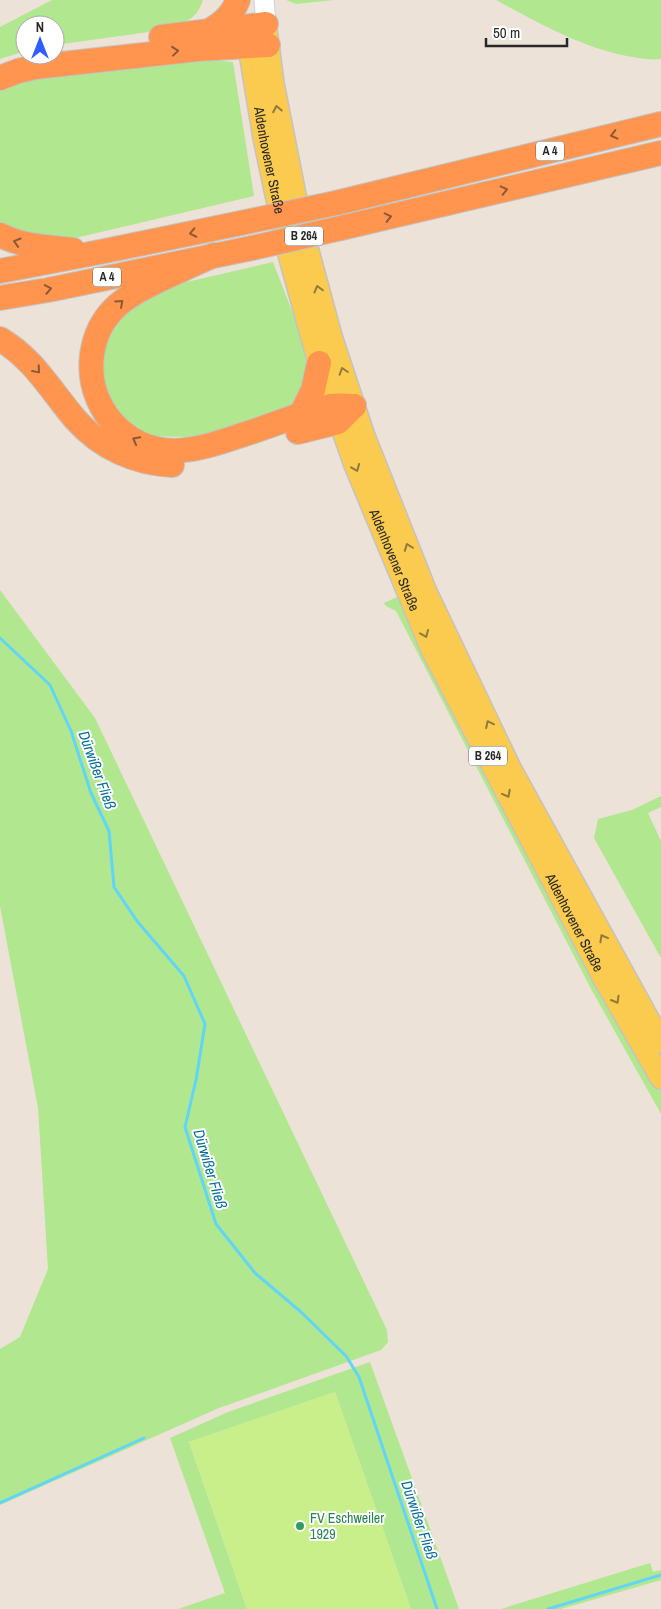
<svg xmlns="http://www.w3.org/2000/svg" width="661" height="1609" font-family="'Archivo Narrow',sans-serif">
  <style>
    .green { fill: #b1e78f }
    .pitch { fill: #c8ef8a }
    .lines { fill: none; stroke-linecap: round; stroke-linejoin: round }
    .stream { stroke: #62d5f7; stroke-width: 3 }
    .secondary-casing { stroke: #cdd2e2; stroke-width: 21 }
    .primary-casing { stroke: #c3c3c3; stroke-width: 24 }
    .motorway-casing { stroke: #c3c3c3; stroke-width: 26 }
    .secondary { stroke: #fff; stroke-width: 19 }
    .primary { stroke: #facb4e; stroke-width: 21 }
    .motorway { stroke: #ff954f; stroke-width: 24 }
    .motorway-bridge-casing { stroke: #c3c3c3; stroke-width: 26; stroke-linecap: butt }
    .motorway-bridge { stroke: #ff954f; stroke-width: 24 }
    .oneway { stroke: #89593a }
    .oneway2 { stroke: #917a3b }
    .leisure-dot { fill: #2e9e5b; stroke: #fff; stroke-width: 2 }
    .labels { text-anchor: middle; stroke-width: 4; stroke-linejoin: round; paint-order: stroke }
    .shield { fill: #fff; stroke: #686868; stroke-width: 1 }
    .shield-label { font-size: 12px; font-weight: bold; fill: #282828 }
    .street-label { font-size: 14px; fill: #282828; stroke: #fff }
    .leisure-label { font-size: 14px; fill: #27864d; stroke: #fff; text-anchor: start }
    .water-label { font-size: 15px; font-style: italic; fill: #04709f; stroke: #fff }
  </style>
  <rect width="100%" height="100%" fill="#ece2d8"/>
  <g class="green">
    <path d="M52 0H203C195 24 183 20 163 30L55 45V25H25V51L0 59V27Z"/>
    <path d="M286 0H334L296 4Z"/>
    <path d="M496 0H661V59C653 60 646 59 638 58 588 51 540 24 496 0Z"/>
    <path d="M193 58 233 62 254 196 67 240 0 229V84L17 74 77 75Z"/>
    <path d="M273 262 306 347 310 364 308 376 294 404 283 414 232 430 187 437 151 436 122 419 100 383 107 328 140 297 178 284Z"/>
    <path d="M0 590 95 718 387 1330 388 1342 381 1350 219 1408 0 1505V1349L20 1337 48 1269 38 1108 0 906Z"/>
    <path d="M397 597 599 981 661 1091V1114L590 987 396 611 386 606 384 603Z"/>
    <path d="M661 796V807L648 813 661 841V958L594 838 598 819 632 810Z"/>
    <path d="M370 1362 459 1609H411L335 1392 189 1442 247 1609H178L225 1593 170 1438 228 1412Z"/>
    <path d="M650 1563 653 1572 661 1570V1580L561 1609H501Z"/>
  </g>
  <path class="pitch" d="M335 1392 411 1609H247L189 1442Z"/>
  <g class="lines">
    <g class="stream">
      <path d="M0 638 50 685 71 731 91 793 109 831 114 887 137 921 184 976 205 1024 196 1080 185 1127 216 1224 255 1273 301 1312 346 1356 359 1377 437 1609"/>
      <path d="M0 1503 144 1438"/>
      <path d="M548 1609 661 1575"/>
    </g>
    <g class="secondary-casing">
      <path id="secondary" d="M264 0 266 24"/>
    </g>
    <g class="primary-casing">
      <g id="primary">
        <path d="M266 29 273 83 301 225 331 336 364 436 426 592 510 768 661 1042"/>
        <path id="s1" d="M249 47 264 138 288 251 319 363 355 465 432 650 603 977 661 1078"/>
      </g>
    </g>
    <g class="motorway-casing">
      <g id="motorway">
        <path d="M209 31C223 23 232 15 238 0"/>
        <path d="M161 37 266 24"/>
        <path d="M0 78 18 71 35 67 198 49 268 45"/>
        <path d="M336 203 661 124"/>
        <path d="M341 228 661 153"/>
        <path d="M0 235C23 247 48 247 73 250"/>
        <path d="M214 255C198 262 182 270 166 277 129 294 98 310 92 355 89 379 96 403 112 422 150 465 195 451 242 435 271 426 301 413 331 406 338 405 347 406 354 406"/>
        <path d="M0 271 100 252 241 223"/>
        <path d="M0 298 48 290 252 248"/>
        <path d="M0 339C34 359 51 391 76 420 101 448 135 463 172 465"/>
        <path d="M300 416 313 390 319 363"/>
        <path d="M298 432 338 422 354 406"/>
      </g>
    </g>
    <use href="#secondary" class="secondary"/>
    <use href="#primary" class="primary"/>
    <use href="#motorway" class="motorway"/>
    <g class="motorway-bridge-casing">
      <g id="motorway-bridge">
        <path d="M241 223 336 203"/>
        <path d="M252 248 341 228"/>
      </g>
    </g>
    <use href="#motorway-bridge" class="motorway-bridge"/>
  </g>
  <defs><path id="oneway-chevron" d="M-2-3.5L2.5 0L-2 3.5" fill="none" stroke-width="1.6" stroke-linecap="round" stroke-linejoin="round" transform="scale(1.25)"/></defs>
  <g class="oneway">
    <use href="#oneway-chevron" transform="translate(175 51) rotate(-6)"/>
    <use href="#oneway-chevron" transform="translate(614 135) rotate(166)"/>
    <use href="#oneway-chevron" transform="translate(504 190) rotate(-13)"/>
    <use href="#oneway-chevron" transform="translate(388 217) rotate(-13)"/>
    <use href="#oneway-chevron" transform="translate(193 233) rotate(168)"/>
    <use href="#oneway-chevron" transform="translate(17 242) rotate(-163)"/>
    <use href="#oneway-chevron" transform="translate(48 289) rotate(-11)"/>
    <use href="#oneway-chevron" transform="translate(120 303) rotate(-42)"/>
    <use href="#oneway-chevron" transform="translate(37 370) rotate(49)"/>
    <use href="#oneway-chevron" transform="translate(136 440) rotate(-152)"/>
  </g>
  <g class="oneway2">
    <use href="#oneway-chevron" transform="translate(277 109) rotate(-101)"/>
    <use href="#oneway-chevron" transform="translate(318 289) rotate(-105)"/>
    <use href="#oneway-chevron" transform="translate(343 371) rotate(-108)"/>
    <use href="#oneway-chevron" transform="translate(356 468) rotate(68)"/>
    <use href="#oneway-chevron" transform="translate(408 547) rotate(-111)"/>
    <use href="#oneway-chevron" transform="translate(425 634) rotate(67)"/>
    <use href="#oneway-chevron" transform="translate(489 724) rotate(-116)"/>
    <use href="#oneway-chevron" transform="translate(507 794) rotate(62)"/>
    <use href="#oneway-chevron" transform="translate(603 938) rotate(-119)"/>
    <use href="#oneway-chevron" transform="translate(616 1000) rotate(60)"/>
  </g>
  <circle class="leisure-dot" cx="300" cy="1526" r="5"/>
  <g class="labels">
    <g class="shield">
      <rect x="536" y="141.5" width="28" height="19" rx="4"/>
      <rect x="285" y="226.5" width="38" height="19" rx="4"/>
      <rect x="93" y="267.5" width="28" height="19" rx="4"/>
      <rect x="469" y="746.5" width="38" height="19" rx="4"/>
    </g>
    <g class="shield-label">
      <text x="550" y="155">A 4</text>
      <text x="304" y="240">B 264</text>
      <text x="107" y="281">A 4</text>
      <text x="488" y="760">B 264</text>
    </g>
    <g class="street-label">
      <text dy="5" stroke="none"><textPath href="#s1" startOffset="115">Aldenhovener Straße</textPath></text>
      <text dy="5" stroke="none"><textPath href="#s1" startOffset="535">Aldenhovener Straße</textPath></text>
      <text dy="5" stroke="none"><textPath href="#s1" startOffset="940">Aldenhovener Straße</textPath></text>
    </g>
    <g class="leisure-label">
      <text x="310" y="1523">FV Eschweiler<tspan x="310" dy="16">1929</tspan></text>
    </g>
    <g class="water-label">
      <text transform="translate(97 770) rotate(70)" y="5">Dürwißer Fließ</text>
      <text transform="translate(210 1169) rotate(73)" y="5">Dürwißer Fließ</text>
      <text transform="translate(419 1520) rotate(71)" y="5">Dürwißer Fließ</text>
    </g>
  </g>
  <g transform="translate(40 40)"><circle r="24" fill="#ffffff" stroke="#a9a9a9"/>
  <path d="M0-4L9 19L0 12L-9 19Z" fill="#315fff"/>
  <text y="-8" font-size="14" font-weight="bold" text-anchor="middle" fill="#282828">N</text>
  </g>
  <path d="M486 38v8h81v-8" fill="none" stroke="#282828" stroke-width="2.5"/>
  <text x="493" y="38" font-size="15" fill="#282828" stroke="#ffffff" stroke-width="4" paint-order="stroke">50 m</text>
</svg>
